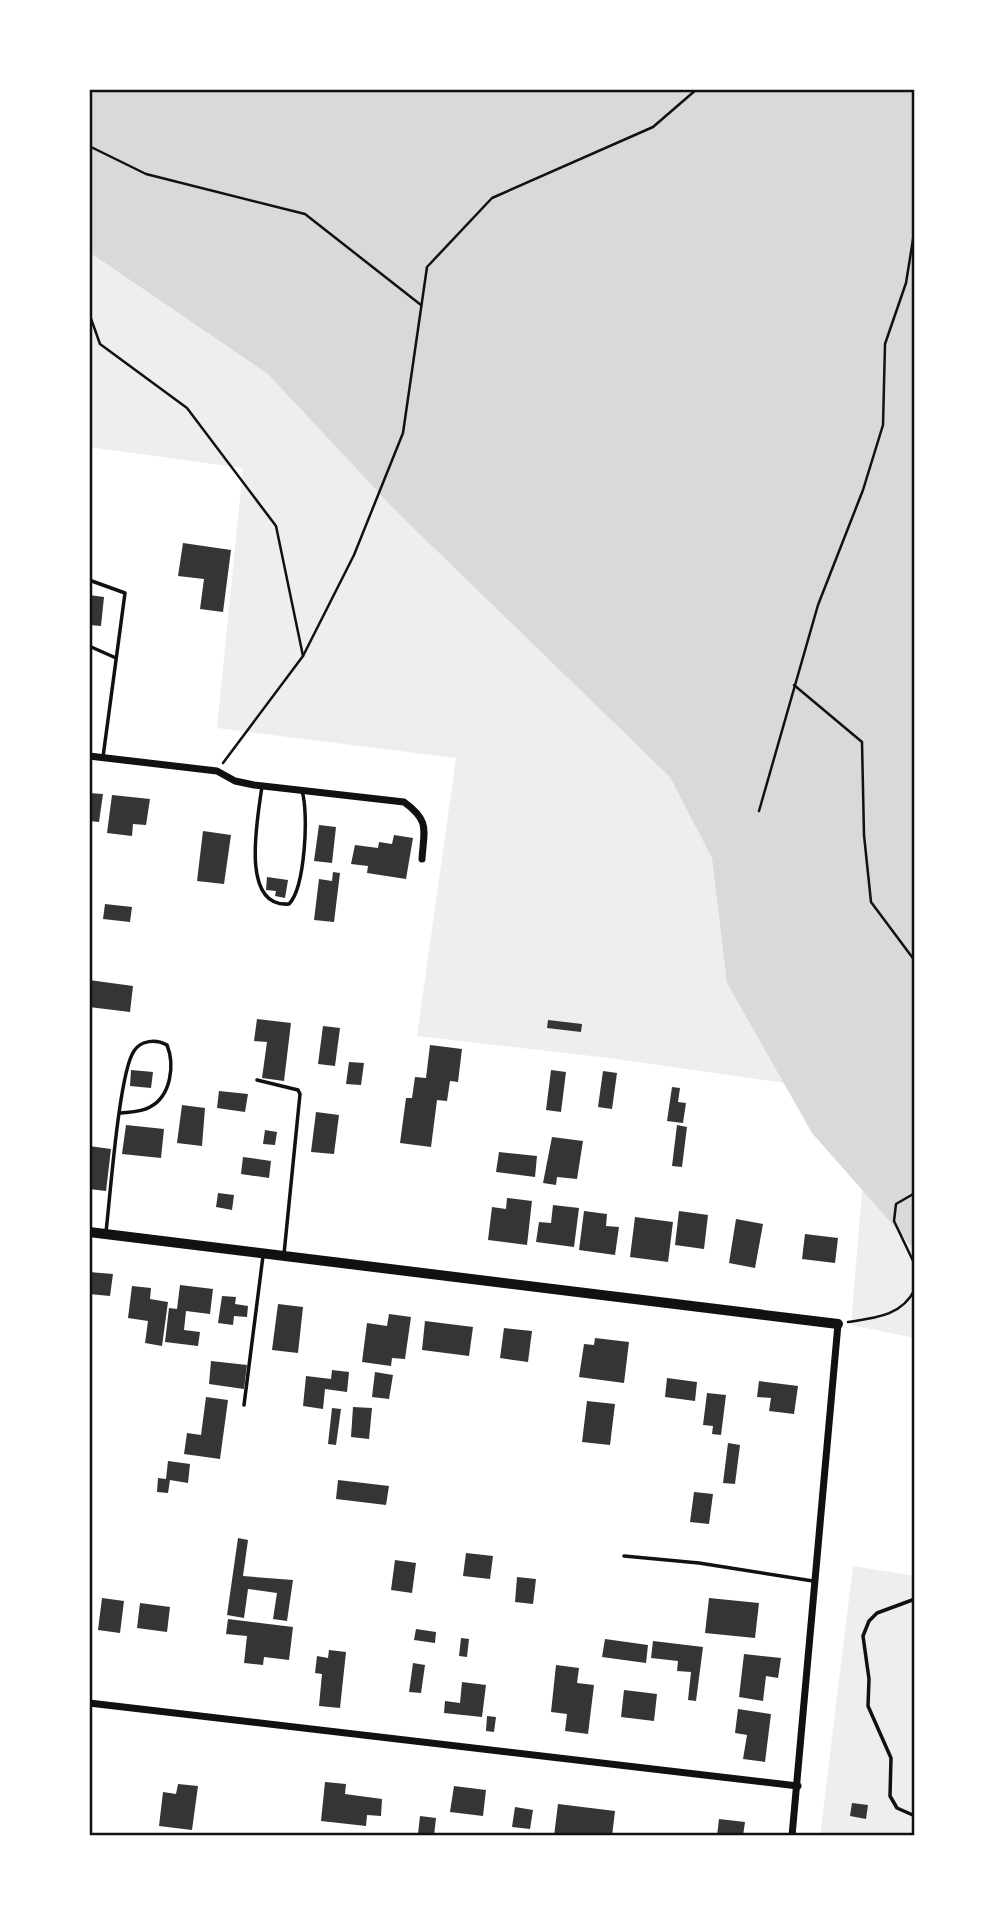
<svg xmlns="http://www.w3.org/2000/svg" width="1004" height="1925" font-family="Lato,sans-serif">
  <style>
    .green { fill: #eee }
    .water { fill: #d9d9d9 }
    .building { fill: #353535 }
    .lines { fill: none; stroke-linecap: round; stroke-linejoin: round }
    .path { stroke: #111; stroke-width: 2.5 }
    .service { stroke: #111; stroke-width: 3.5 }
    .minor { stroke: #111; stroke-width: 7 }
    .tertiary { stroke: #111; stroke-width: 10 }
    .neatline { fill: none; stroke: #111; stroke-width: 2.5 }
  </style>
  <rect width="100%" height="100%" fill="#fff"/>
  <g class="green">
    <path d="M89 89H915V1338L851 1325 870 1095 609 1058 417 1036 456 758 217 728 243 468 89 447Z"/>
    <path d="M853 1566 915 1576V1836H820Z"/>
  </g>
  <path class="water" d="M89 89H915V1250L812 1133 727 983 712 858 670 777 396 511 268 374 89 252Z"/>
  <g class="building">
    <path d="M183 543 231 550 223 612 200 609 204 579 178 576Z"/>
    <path d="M89 595 104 597 101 626 89 625Z"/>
    <path d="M89 793 103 794 99 822 89 821Z"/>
    <path d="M112 795 150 799 146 825 133 824 132 836 107 833Z"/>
    <path d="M319 825 336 827 332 863 314 861Z"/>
    <path d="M203 831 231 835 224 884 197 881Z"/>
    <path d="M394 835 413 838 406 879 367 873 368 866 351 864 355 845 378 848 379 842 392 844Z"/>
    <path d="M333 872 340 873 334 922 314 920 319 879 332 881Z"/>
    <path d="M267 877 288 880 285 898 275 896 276 891 266 890Z"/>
    <path d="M105 904 132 907 130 922 103 919Z"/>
    <path d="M89 980 133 986 130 1012 89 1007Z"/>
    <path d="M257 1019 291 1023 284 1081 262 1078 267 1042 254 1041Z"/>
    <path d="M548 1020 582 1024 581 1032 547 1028Z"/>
    <path d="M323 1026 340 1028 335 1066 318 1064Z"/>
    <path d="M430 1045 462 1049 458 1082 450 1081 447 1101 437 1100 431 1147 400 1143 406 1098H412L415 1077 426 1078Z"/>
    <path d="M349 1062 364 1063 361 1085 346 1084Z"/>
    <path d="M131 1070 153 1072 151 1088 130 1086Z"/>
    <path d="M551 1070 566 1072 561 1112 546 1110Z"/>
    <path d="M603 1071 617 1073 612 1109 598 1107Z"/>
    <path d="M672 1087 680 1088 678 1102 686 1103 683 1123 667 1121Z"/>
    <path d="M219 1091 248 1094 245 1112 217 1108Z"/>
    <path d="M182 1105 205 1108 202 1146 177 1143Z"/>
    <path d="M316 1112 339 1115 334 1154 311 1152Z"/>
    <path d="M126 1125 164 1129 161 1158 122 1154Z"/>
    <path d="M677 1125 687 1127 682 1167 672 1166Z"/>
    <path d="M265 1130 277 1132 275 1145 263 1144Z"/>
    <path d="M552 1137 583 1141 577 1179 557 1177 556 1185 543 1183Z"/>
    <path d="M89 1146 111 1149 106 1191 89 1189Z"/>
    <path d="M499 1152 537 1156 535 1177 496 1172Z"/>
    <path d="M243 1157 271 1161 269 1178 241 1174Z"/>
    <path d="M218 1193 234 1195 232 1210 216 1207Z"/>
    <path d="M507 1198 532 1201 527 1245 488 1240 492 1207 506 1209Z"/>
    <path d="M553 1205 579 1208 574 1247 536 1242 539 1222 551 1223Z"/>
    <path d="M584 1211 607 1214 606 1226 619 1227 615 1255 579 1250Z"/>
    <path d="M679 1211 708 1215 704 1249 675 1245Z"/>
    <path d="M635 1217 673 1222 668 1262 630 1257Z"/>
    <path d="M736 1219 763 1224 755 1268 729 1263Z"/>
    <path d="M805 1234 838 1238 835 1263 802 1259Z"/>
    <path d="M89 1272 113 1274 110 1296 89 1294Z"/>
    <path d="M180 1285 213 1289 210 1314 186 1311 184 1330 200 1332 198 1346 165 1342 169 1308 177 1309Z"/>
    <path d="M132 1286 151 1288 150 1299 168 1302 162 1346 145 1343 148 1321 128 1318Z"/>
    <path d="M222 1296 236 1297 235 1304 248 1306 247 1317 234 1316 233 1325 218 1323Z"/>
    <path d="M278 1304 303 1307 298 1353 272 1350Z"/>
    <path d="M389 1314 411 1317 405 1359 392 1358 391 1366 362 1362 367 1323 387 1326Z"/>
    <path d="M425 1321 473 1327 469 1356 422 1350Z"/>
    <path d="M504 1328 532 1331 528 1362 500 1358Z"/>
    <path d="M595 1338 629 1342 624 1383 579 1377 584 1344 594 1345Z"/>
    <path d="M211 1361 247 1365 244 1389 209 1384Z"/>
    <path d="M332 1370 349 1372 347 1392 325 1389 323 1409 303 1406 306 1376 331 1379Z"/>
    <path d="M375 1372 393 1375 389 1399 372 1397Z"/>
    <path d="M667 1378 697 1382 695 1401 665 1397Z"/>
    <path d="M759 1381 798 1386 794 1414 769 1411 771 1398 757 1397Z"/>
    <path d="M707 1393 726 1395 721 1435 712 1434 713 1426 703 1425Z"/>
    <path d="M206 1397 228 1400 220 1459 184 1454 187 1433 201 1435Z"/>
    <path d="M587 1401 615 1404 610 1445 582 1442Z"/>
    <path d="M353 1407 372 1408 369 1439 351 1437Z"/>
    <path d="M332 1408 341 1409 336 1445 328 1444Z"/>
    <path d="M728 1443 740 1445 735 1484 723 1483Z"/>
    <path d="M168 1461 190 1464 188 1483 170 1480 168 1493 157 1492 158 1478 166 1479Z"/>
    <path d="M338 1480 389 1486 386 1505 336 1499Z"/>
    <path d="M694 1492 713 1494 709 1524 690 1522Z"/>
    <path d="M238 1538 248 1540 243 1576 293 1580 287 1621 273 1619 277 1593 248 1589 244 1618 227 1615Z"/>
    <path d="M466 1553 493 1556 490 1579 463 1576Z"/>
    <path d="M395 1560 416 1563 412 1593 391 1590Z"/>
    <path d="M517 1577 536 1579 533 1604 515 1602Z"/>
    <path d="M102 1598 124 1601 120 1633 98 1630Z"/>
    <path d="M709 1598 759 1603 755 1638 705 1633Z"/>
    <path d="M140 1603 170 1607 167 1632 137 1628Z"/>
    <path d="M228 1619 293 1627 289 1660 264 1657 263 1665 244 1663 247 1636 226 1634Z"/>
    <path d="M416 1629 436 1632 435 1643 414 1640Z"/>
    <path d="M461 1638 469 1639 467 1657 459 1656Z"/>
    <path d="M605 1639 648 1645 646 1663 602 1657Z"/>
    <path d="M653 1641 703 1647 696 1701 688 1700 691 1672 677 1671 678 1661 651 1658Z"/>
    <path d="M329 1650 346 1652 340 1708 319 1706 322 1674 315 1673 317 1656 328 1658Z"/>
    <path d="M744 1654 781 1658 778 1678 766 1676 763 1701 739 1697Z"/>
    <path d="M413 1663 425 1665 421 1693 409 1692Z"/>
    <path d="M556 1665 579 1668 577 1683 594 1685 588 1734 565 1731 567 1714 551 1712Z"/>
    <path d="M462 1682 486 1685 482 1717 444 1713 445 1701 460 1703Z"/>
    <path d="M624 1690 657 1694 654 1721 621 1717Z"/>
    <path d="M738 1709 771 1714 765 1762 743 1759 747 1735 735 1733Z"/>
    <path d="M487 1716 496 1717 494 1732 486 1731Z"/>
    <path d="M325 1782 346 1784 345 1794 382 1799 381 1816 367 1815 366 1826 321 1821Z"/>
    <path d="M178 1784 198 1786 192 1830 159 1826 163 1792 176 1794Z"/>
    <path d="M454 1786 486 1790 483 1816 450 1812Z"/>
    <path d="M852 1803 868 1805 866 1819 850 1816Z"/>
    <path d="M558 1804 615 1811 612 1836H554Z"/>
    <path d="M515 1807 533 1810 530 1829 512 1827Z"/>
    <path d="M420 1816 436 1818 434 1836 418 1834Z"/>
    <path d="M719 1819 745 1822 743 1836H717Z"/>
  </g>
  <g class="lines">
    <g class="path">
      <path d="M89 146 146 174 305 214 421 305"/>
      <path d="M89 313 100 344 187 408 276 526 303 656"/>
      <path d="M794 685 862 742 864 835 871 902 915 961"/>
      <path d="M223 763 303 656 354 555 403 433 427 267 492 198 653 127 697 89"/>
      <path d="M759 811 818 605 863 490 883 425 885 344 906 283 915 227"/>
      <path d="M915 1193 896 1204 894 1221 915 1265"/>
      <path d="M848 1322C875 1318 902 1316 915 1289"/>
    </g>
    <g class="service">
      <path d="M89 580 125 593 103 757"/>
      <path d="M89 646 116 658"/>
      <path d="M262 786C258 817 239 908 289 904 305 888 309 813 302 791"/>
      <path d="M257 1080 298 1090 300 1094 284 1254"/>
      <path d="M106 1232C110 1199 119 1072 134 1051 141 1040 156 1039 167 1045 175 1065 171 1096 150 1107 142 1112 130 1112 121 1113"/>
      <path d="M244 1405 263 1256"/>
      <path d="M624 1556 699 1563 813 1581"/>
      <path d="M915 1599 877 1613 869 1621 863 1636 869 1679 868 1706 891 1758 890 1796 897 1808 915 1816"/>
    </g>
    <g class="minor">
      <path d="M89 756 217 771 235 781 254 785 404 802C430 821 424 829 422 859"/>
      <path d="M89 1703 798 1786"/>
      <path d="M792 1836 838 1324"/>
    </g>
    <path class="tertiary" d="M89 1232 838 1324"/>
  </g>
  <rect width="1004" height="1925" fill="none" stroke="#ffffff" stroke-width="182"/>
  <rect x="91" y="91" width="822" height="1743" class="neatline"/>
</svg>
